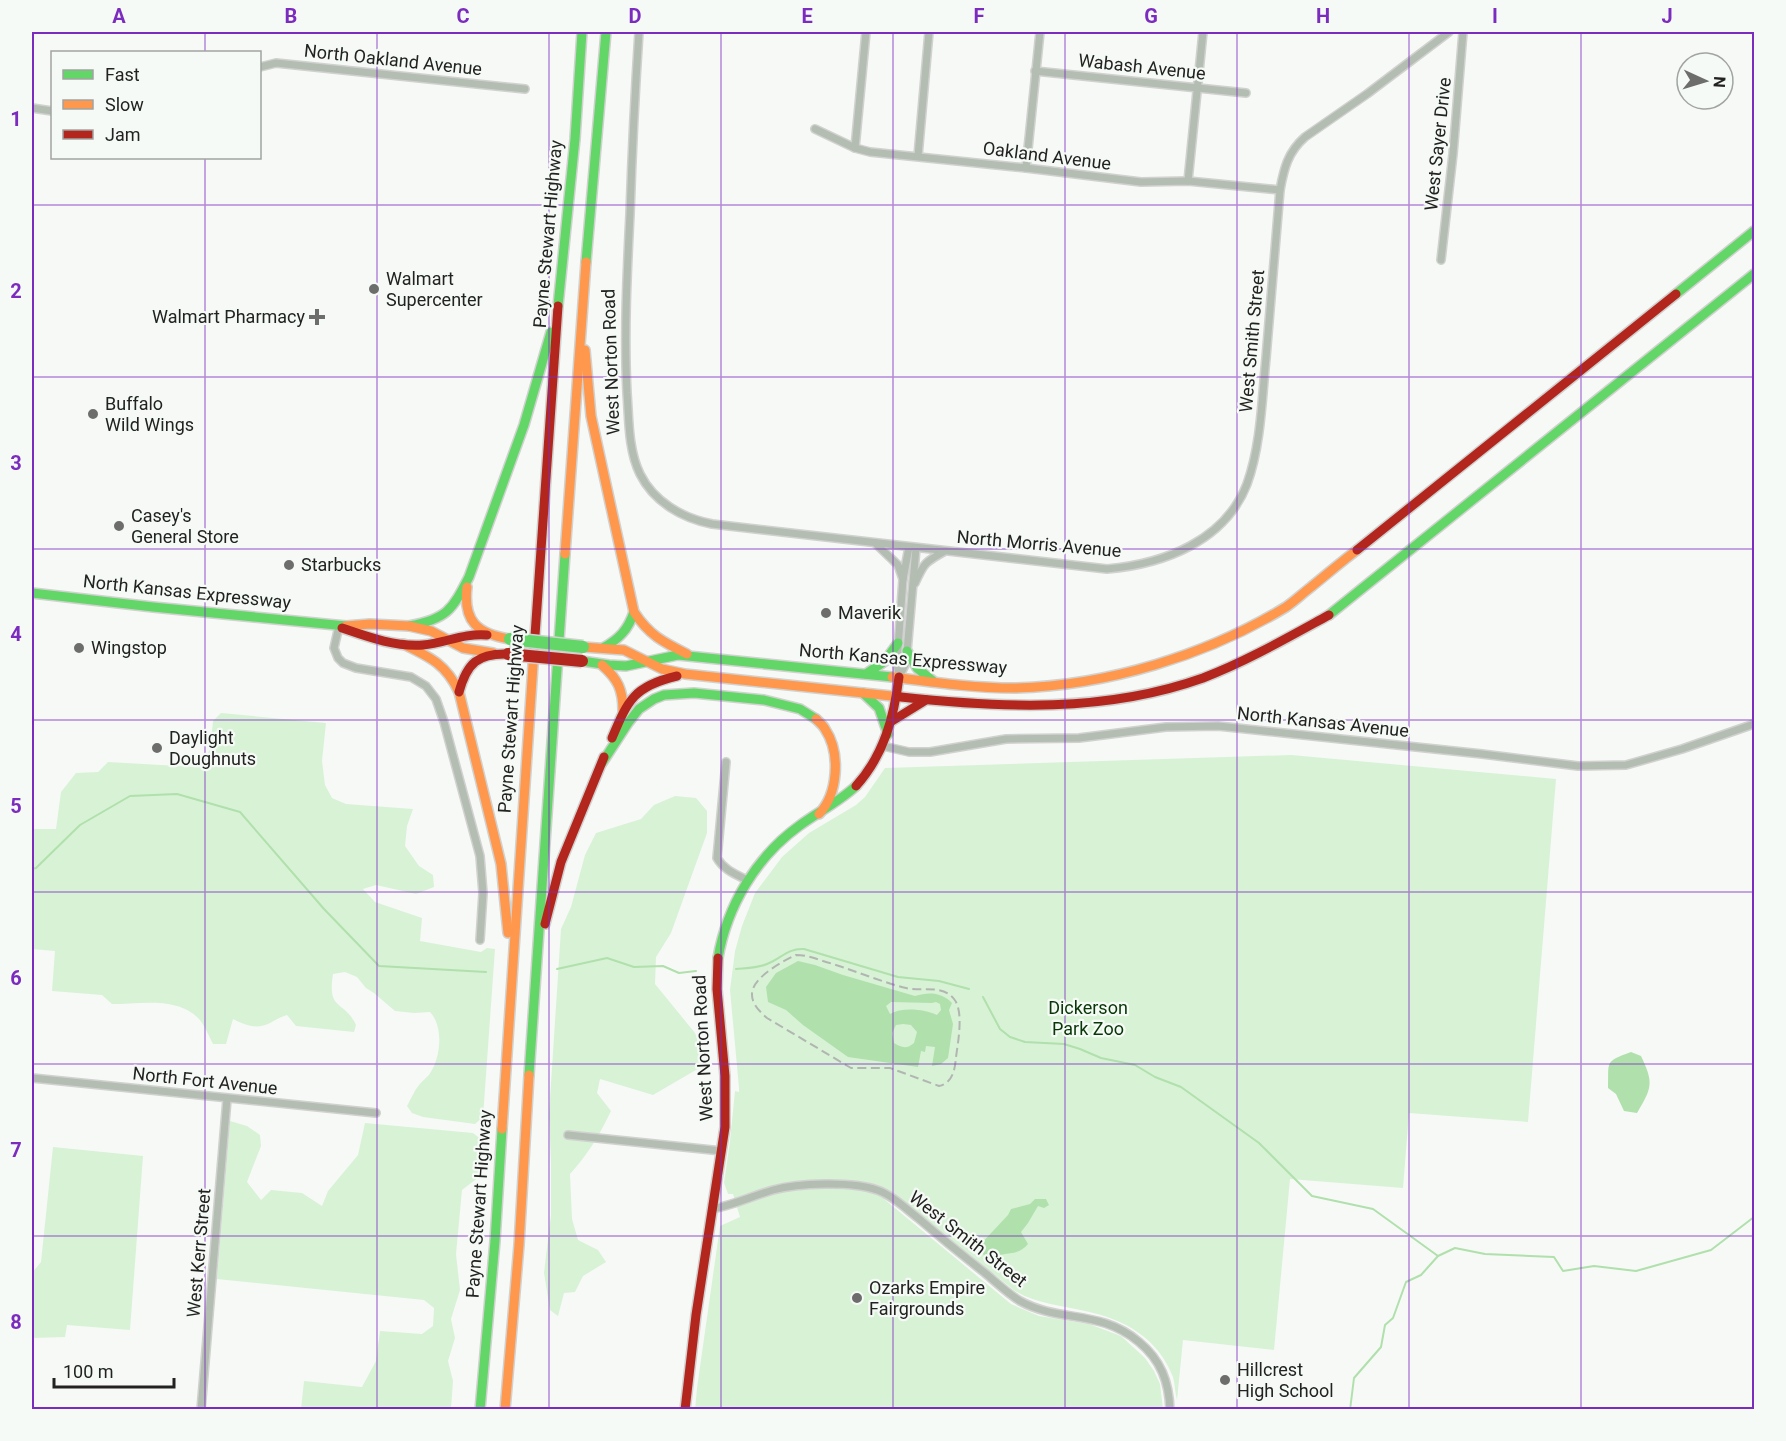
<svg xmlns="http://www.w3.org/2000/svg" width="1786" height="1441" font-family="Roboto,sans-serif">
  <style>
    .green { fill: #d8f2d6 }
    .water { fill: #b0e0ac; fill-rule: evenodd }
    .lines { fill: none; stroke-linecap: round; stroke-linejoin: round }
    .stream { stroke: #b0e0ac; stroke-width: 2 }
    .street-casing { stroke: #d1d2d0; stroke-width: 10 }
    .fast-casing { stroke: #d1d2d0; stroke-width: 12 }
    .slow-casing { stroke: #d1d2d0; stroke-width: 12 }
    .jam-casing { stroke: #d1d2d0; stroke-width: 12 }
    .street { stroke: #b3bdb2; stroke-width: 7 }
    .fast { stroke: #63d668; stroke-width: 9 }
    .slow { stroke: #ff974d; stroke-width: 9 }
    .jam { stroke: #b3261e; stroke-width: 9 }
    .rail { stroke: #b1b6b1; stroke-width: 2; stroke-dasharray: 9 4.5; stroke-linecap: butt }
    .fast-bridge-casing { stroke: #d1d2d0; stroke-width: 15; stroke-linecap: butt }
    .jam-bridge-casing { stroke: #d1d2d0; stroke-width: 15; stroke-linecap: butt }
    .fast-bridge { stroke: #63d668; stroke-width: 12 }
    .jam-bridge { stroke: #b3261e; stroke-width: 12 }
    .grid { fill: none; stroke: #7b2cbf; stroke-width: 1.5; stroke-opacity: 0.55 }
    .poi-dot { fill: #6d6e6c; stroke: #f6faf6; stroke-width: 2 }
    .labels { text-anchor: middle; stroke-width: 4.5; stroke-linejoin: round; paint-order: stroke }
    .street-label { font-size: 18px; fill: #222321; stroke: #f6faf6 }
    .poi-label { font-size: 18px; fill: #222321; stroke: #f6faf6; text-anchor: start }
    .park-label { font-size: 18px; fill: #073706; stroke: #f6faf6 }
    .neatline { fill: none; stroke: #7b2cbf; stroke-width: 2 }
    .grid-label { font-size: 20px; text-anchor: middle; font-weight: bold; fill: #7b2cbf }
  </style>
  <rect width="100%" height="100%" fill="#f7f9f7"/>
  <g class="green">
    <path d="M221 713 326 723 322 761 325 785 332 798 346 804 413 809 407 826 405 846 419 866 433 875 434 887 416 894 376 885 363 889 375 902 422 918 420 941 481 952 487 948 495 949 483 1117 475 1124 423 1117 412 1113 407 1106C411 1099 414 1091 419 1085 422 1081 426 1078 429 1075 441 1058 444 1027 430 1012L414 1013 395 1011 374 993 366 988 357 977 345 972 333 974C327 1012 344 999 356 1025L354 1032 296 1026 287 1015C280 1017 276 1020 270 1023 257 1030 245 1025 233 1019L226 1044H213C209 1036 205 1026 199 1019 178 996 139 1004 112 1004L102 995 52 991 55 951 32 949V829H56L61 792 76 773 98 772 108 762 196 767 210 750 213 721Z"/>
    <path d="M1291 755 1556 779 1528 1122 1409 1113 1403 1188 1290 1179 1274 1350 1183 1340 1177 1400C1175 1393 1175 1384 1173 1377 1158 1338 1124 1319 1085 1311 1060 1305 1037 1304 1015 1291L901 1200 884 1199 1011 1304 1039 1316 1089 1324 1121 1336 1145 1358 1154 1371 1160 1384 1163 1409 695 1410 697 1388 720 1226 740 1217 733 1194H728L724 1183 730 1141 735 1091 739 1092V1088L730 990 735 951 742 926 755 893 782 857 809 833 856 805 865 797 885 768Z"/>
    <path d="M675 796 696 798 707 811V833L671 933 656 957 655 984 695 1033 702 1053 701 1067 653 1095 600 1079 597 1093 611 1111C599 1136 588 1154 570 1174L572 1219 578 1240 598 1250 606 1262 583 1276 575 1292 564 1293 558 1316 550 1310 544 1273 551 1215V1163L549 1114 561 929 571 907 585 855 596 833 641 819 654 805Z"/>
    <path d="M230 1121 247 1126 260 1135 261 1146 247 1182 261 1200 271 1190 302 1193 322 1206 328 1191 358 1155 365 1123 473 1133 482 1140 479 1177 462 1190 456 1254 460 1290 451 1319 455 1338 448 1361 453 1381 451 1409H301L304 1381 362 1387 376 1361 380 1331 422 1334 433 1326 434 1308 424 1300 217 1279Z"/>
    <path d="M53 1147 143 1156 130 1330 67 1325 65 1337 32 1338V1273L41 1262Z"/>
  </g>
  <g class="water">
    <path d="M798 961 815 965 843 975 915 996C929 992 941 992 952 1003L949 1010 953 1024 948 1058 941 1064 932 1066 935 1047 926 1046 925 1052 921 1051 918 1067 848 1057 803 1025 786 1010 768 1002 766 987 776 973ZM891 1002 932 1003 936 1002 940 1004 941 1010 937 1015C924 1009 902 1007 890 1014L886 1006ZM903 1024 911 1025 917 1032 914 1043C907 1049 902 1048 894 1043L892 1033 896 1025Z"/>
    <path d="M1631 1052 1641 1056C1654 1083 1652 1088 1637 1113L1624 1111 1616 1094 1608 1088C1609 1061 1604 1062 1631 1052Z"/>
    <path d="M1035 1199H1046L1049 1205 1044 1208 1038 1206 1028 1223 1021 1232 1028 1244C1016 1259 1000 1249 988 1261L978 1247 1008 1215 1011 1209 1030 1204Z"/>
  </g>
  <g class="lines">
    <g class="stream">
      <path d="M32 869 36 868 80 825 130 796 177 794 240 812 324 909 379 966 486 972"/>
      <path d="M557 969 607 958 634 967 663 966 679 973 696 971"/>
      <path d="M736 969C746 968 758 968 767 964 781 959 787 948 804 949L898 977 939 981 969 989"/>
      <path d="M983 997 1000 1029 1010 1037 1025 1042 1064 1044 1080 1049 1101 1058 1135 1065 1155 1077 1181 1087 1259 1143 1312 1196 1373 1209 1438 1256 1455 1248 1485 1254 1554 1257 1563 1271 1594 1266 1636 1271 1711 1250 1754 1217"/>
      <path d="M1350 1410 1354 1378 1381 1347 1385 1325 1393 1318 1406 1282 1421 1275 1438 1256"/>
    </g>
    <g class="street-casing">
      <g id="street">
        <path d="M639 32C635 92 632 153 630 214 627 274 624 333 627 393 629 418 628 450 640 474 654 502 682 518 712 524L1107 569C1164 564 1225 541 1247 484 1261 446 1262 398 1266 358 1271 302 1275 246 1280 190 1284 168 1288 152 1305 137L1367 94 1449 32"/>
        <path d="M260 67 276 63 525 89"/>
        <path d="M1035 71 1246 93"/>
        <path d="M32 108 52 111"/>
        <path d="M815 129 855 148 870 152 1026 168 1141 182 1188 181 1280 190"/>
        <path d="M855 148 866 32"/>
        <path d="M918 156 929 32"/>
        <path d="M1026 168 1040 32"/>
        <path d="M1188 181 1203 32"/>
        <path d="M1441 260 1453 154 1463 32"/>
        <path d="M875 543 898 565 903 579"/>
        <path d="M915 583C924 563 925 562 945 551"/>
        <path d="M339 626 334 648 338 658 343 663 356 668 411 677 426 686 436 699 444 722 480 856 483 893 480 940"/>
        <path d="M899 677 906 663 916 548"/>
        <path d="M899 677 897 662 903 579 909 547"/>
        <path d="M883 746 909 752H930L1006 739 1079 738 1166 727 1218 726 1482 754 1578 766 1626 765 1682 749 1754 724"/>
        <path d="M726 762 717 858C724 870 735 874 747 880"/>
        <path d="M32 1078 376 1113"/>
        <path d="M568 1135 722 1151"/>
        <path d="M712 1209C734 1205 752 1196 773 1190 798 1183 852 1181 877 1190 892 1195 905 1208 918 1218 940 1237 962 1255 985 1273 996 1282 1007 1293 1020 1301 1060 1323 1100 1309 1139 1342 1161 1360 1169 1382 1170 1410"/>
        <path d="M201 1410 227 1099"/>
      </g>
    </g>
    <g class="fast-casing">
      <g id="fast">
        <path d="M586 262 606 32"/>
        <path d="M1676 294 1754 231"/>
        <path d="M558 306 575 139 582 32"/>
        <path d="M32 593 153 607 346 626"/>
        <path d="M1329 615 1754 274"/>
        <path d="M409 626C447 619 452 610 469 577L524 425 551 332"/>
        <path d="M603 648C619 639 628 630 634 612"/>
        <path d="M907 651 917 668 933 681"/>
        <path d="M582 661 609 665 626 666 678 655 892 677"/>
        <path d="M866 674 885 661 898 643"/>
        <path d="M863 693 879 708 888 734"/>
        <path d="M602 763 628 723 639 709 654 699 664 695 694 693 764 700 800 709 816 719"/>
        <path d="M718 958C727 906 756 857 799 826 818 812 839 802 856 786"/>
        <path d="M529 1075 565 554"/>
        <path d="M480 1410 495 1241 502 1129"/>
      </g>
    </g>
    <g class="slow-casing">
      <g id="slow">
        <path d="M585 350 591 416 634 612C649 635 663 642 687 654"/>
        <path d="M565 554 586 262"/>
        <path d="M467 587C463 621 477 634 510 639"/>
        <path d="M346 626 370 624 409 626 431 631 463 648 493 653"/>
        <path d="M403 644C430 657 446 664 459 692L501 864 508 933"/>
        <path d="M583 647 624 650 662 669 685 674 901 697"/>
        <path d="M602 665C618 679 623 690 623 711"/>
        <path d="M892 677C932 682 973 688 1014 688 1107 686 1207 655 1286 607 1295 601 1303 593 1311 587 1326 575 1341 562 1357 550"/>
        <path d="M816 719C819 722 823 725 825 729 841 753 838 794 819 814"/>
        <path d="M502 1129 534 650"/>
        <path d="M505 1410 519 1245 529 1075"/>
      </g>
    </g>
    <g class="jam-casing">
      <g id="jam">
        <path d="M1357 550 1676 294"/>
        <path d="M342 628C368 637 395 647 423 645 445 643 464 633 487 635"/>
        <path d="M534 650 558 306"/>
        <path d="M459 692C467 663 478 653 508 654"/>
        <path d="M901 697C1002 708 1105 713 1203 678 1247 661 1287 638 1329 615"/>
        <path d="M892 721 926 700"/>
        <path d="M612 738C628 700 634 686 677 676"/>
        <path d="M856 786C884 755 894 717 899 677"/>
        <path d="M545 924 561 862 604 757"/>
        <path d="M685 1410 696 1315 725 1127V1076L717 989 718 958"/>
      </g>
    </g>
    <use href="#street" class="street"/>
    <use href="#fast" class="fast"/>
    <use href="#slow" class="slow"/>
    <use href="#jam" class="jam"/>
    <path class="rail" d="M796 955C806 955 814 958 823 961 851 969 878 981 906 988 922 992 942 984 954 999 964 1011 958 1042 956 1057 955 1069 953 1083 939 1086L890 1068H851L767 1018C760 1012 752 1004 752 995 751 978 783 961 796 955Z"/>
    <g class="fast-bridge-casing">
      <path id="fast-bridge" d="M510 639 583 647"/>
    </g>
    <g class="jam-bridge-casing">
      <path id="jam-bridge" d="M508 654 582 661"/>
    </g>
    <use href="#fast-bridge" class="fast-bridge"/>
    <use href="#jam-bridge" class="jam-bridge"/>
  </g>
  <path class="grid" d="M205 32V52M377 32V1410M549 32V1410M721 32V1410M893 32V1410M1065 32V1410M1237 32V1410M1409 32V1410M1581 32V1410M205 158V1410M32 205H1754M32 377H1754M32 549H1754M32 720H1754M32 892H1754M32 1064H1754M32 1236H1754"/>
  <g class="poi-dot">
    <circle cx="374" cy="289" r="6"/>
    <path d="M314 308h6v6h6v6h-6v6h-6v-6h-6v-6h6z"/>
    <circle cx="93" cy="414" r="6"/>
    <circle cx="119" cy="526" r="6"/>
    <circle cx="289" cy="565" r="6"/>
    <circle cx="826" cy="613" r="6"/>
    <circle cx="79" cy="648" r="6"/>
    <circle cx="157" cy="748" r="6"/>
    <circle cx="857" cy="1298" r="6"/>
    <circle cx="1225" cy="1380" r="6"/>
  </g>
  <g class="labels">
    <g class="street-label">
      <text transform="translate(393 60) rotate(6)" y="6">North Oakland Avenue</text>
      <text transform="translate(1142 67) rotate(6)" y="6">Wabash Avenue</text>
      <text transform="translate(1438 144) rotate(-84)" y="6">West Sayer Drive</text>
      <text transform="translate(1047 156) rotate(7)" y="6">Oakland Avenue</text>
      <text transform="translate(548 234) rotate(-85)" y="6">Payne Stewart Highway</text>
      <text transform="translate(1252 341) rotate(-85)" y="6">West Smith Street</text>
      <text transform="translate(611 362) rotate(-92)" y="6">West Norton Road</text>
      <text transform="translate(1039 544) rotate(5)" y="6">North Morris Avenue</text>
      <text transform="translate(187 592) rotate(6)" y="6">North Kansas Expressway</text>
      <text transform="translate(903 659) rotate(5)" y="6">North Kansas Expressway</text>
      <text transform="translate(511 719) rotate(-86)" y="6">Payne Stewart Highway</text>
      <text transform="translate(1323 722) rotate(6)" y="6">North Kansas Avenue</text>
      <text transform="translate(703 1048) rotate(-93)" y="6">West Norton Road</text>
      <text transform="translate(205 1081) rotate(6)" y="6">North Fort Avenue</text>
      <text transform="translate(479 1204) rotate(-86)" y="6">Payne Stewart Highway</text>
      <text transform="translate(968 1239) rotate(38)" y="6">West Smith Street</text>
      <text transform="translate(199 1253) rotate(-85)" y="6">West Kerr Street</text>
    </g>
    <g class="poi-label">
      <text x="386" y="285">Walmart<tspan x="386" dy="21">Supercenter</tspan></text>
      <text x="305" y="323" text-anchor="end">Walmart Pharmacy</text>
      <text x="105" y="410">Buffalo<tspan x="105" dy="21">Wild Wings</tspan></text>
      <text x="131" y="522">Casey's<tspan x="131" dy="21">General Store</tspan></text>
      <text x="301" y="571">Starbucks</text>
      <text x="838" y="619">Maverik</text>
      <text x="91" y="654">Wingstop</text>
      <text x="169" y="744">Daylight<tspan x="169" dy="21">Doughnuts</tspan></text>
      <text x="869" y="1294">Ozarks Empire<tspan x="869" dy="21">Fairgrounds</tspan></text>
      <text x="1237" y="1376">Hillcrest<tspan x="1237" dy="21">High School</tspan></text>
    </g>
    <g class="park-label">
      <text x="1088" y="1014">Dickerson<tspan x="1088" dy="21">Park Zoo</tspan></text>
    </g>
  </g>
  <rect width="1786" height="1441" fill="none" stroke="#f6faf6" stroke-width="66"/>
  <rect x="51" y="51" width="210" height="108" fill="#f6faf6" stroke="#a1a4a1" stroke-width="1.5"/>
  <rect x="63" y="70" width="30" height="9" fill="#63d668" stroke="#a1a4a1" stroke-width="1.5"/>
  <text x="105" y="81" font-size="18" fill="#222321">Fast</text>
  <rect x="63" y="100" width="30" height="9" fill="#ff974d" stroke="#a1a4a1" stroke-width="1.5"/>
  <text x="105" y="111" font-size="18" fill="#222321">Slow</text>
  <rect x="63" y="130" width="30" height="9" fill="#b3261e" stroke="#a1a4a1" stroke-width="1.5"/>
  <text x="105" y="141" font-size="18" fill="#222321">Jam</text>
  <g transform="translate(1705 81) rotate(94)"><circle r="28" fill="#f6faf6" stroke="#a1a4a1" stroke-width="1.5"/>
  <path d="M0-4.5L10 22L0 15L-10 22Z" fill="#6d6e6c"/>
  <text y="-9" font-size="16" font-weight="bold" text-anchor="middle" fill="#222321">N</text>
  </g>
  <path d="M54 1378v9h120v-9" fill="none" stroke="#222321" stroke-width="3"/>
  <text x="63" y="1378" font-size="18" fill="#222321" stroke="#f6faf6" stroke-width="4.5" paint-order="stroke">100 m</text>
  <rect x="33" y="33" width="1720" height="1375" class="neatline"/>
  <g class="grid-label">
    <text x="119" y="23">A</text>
    <text x="291" y="23">B</text>
    <text x="463" y="23">C</text>
    <text x="635" y="23">D</text>
    <text x="807" y="23">E</text>
    <text x="979" y="23">F</text>
    <text x="1151" y="23">G</text>
    <text x="1323" y="23">H</text>
    <text x="1495" y="23">I</text>
    <text x="1667" y="23">J</text>
    <text x="16" y="126">1</text>
    <text x="16" y="298">2</text>
    <text x="16" y="470">3</text>
    <text x="16" y="641">4</text>
    <text x="16" y="813">5</text>
    <text x="16" y="985">6</text>
    <text x="16" y="1157">7</text>
    <text x="16" y="1329">8</text>
  </g>
</svg>
